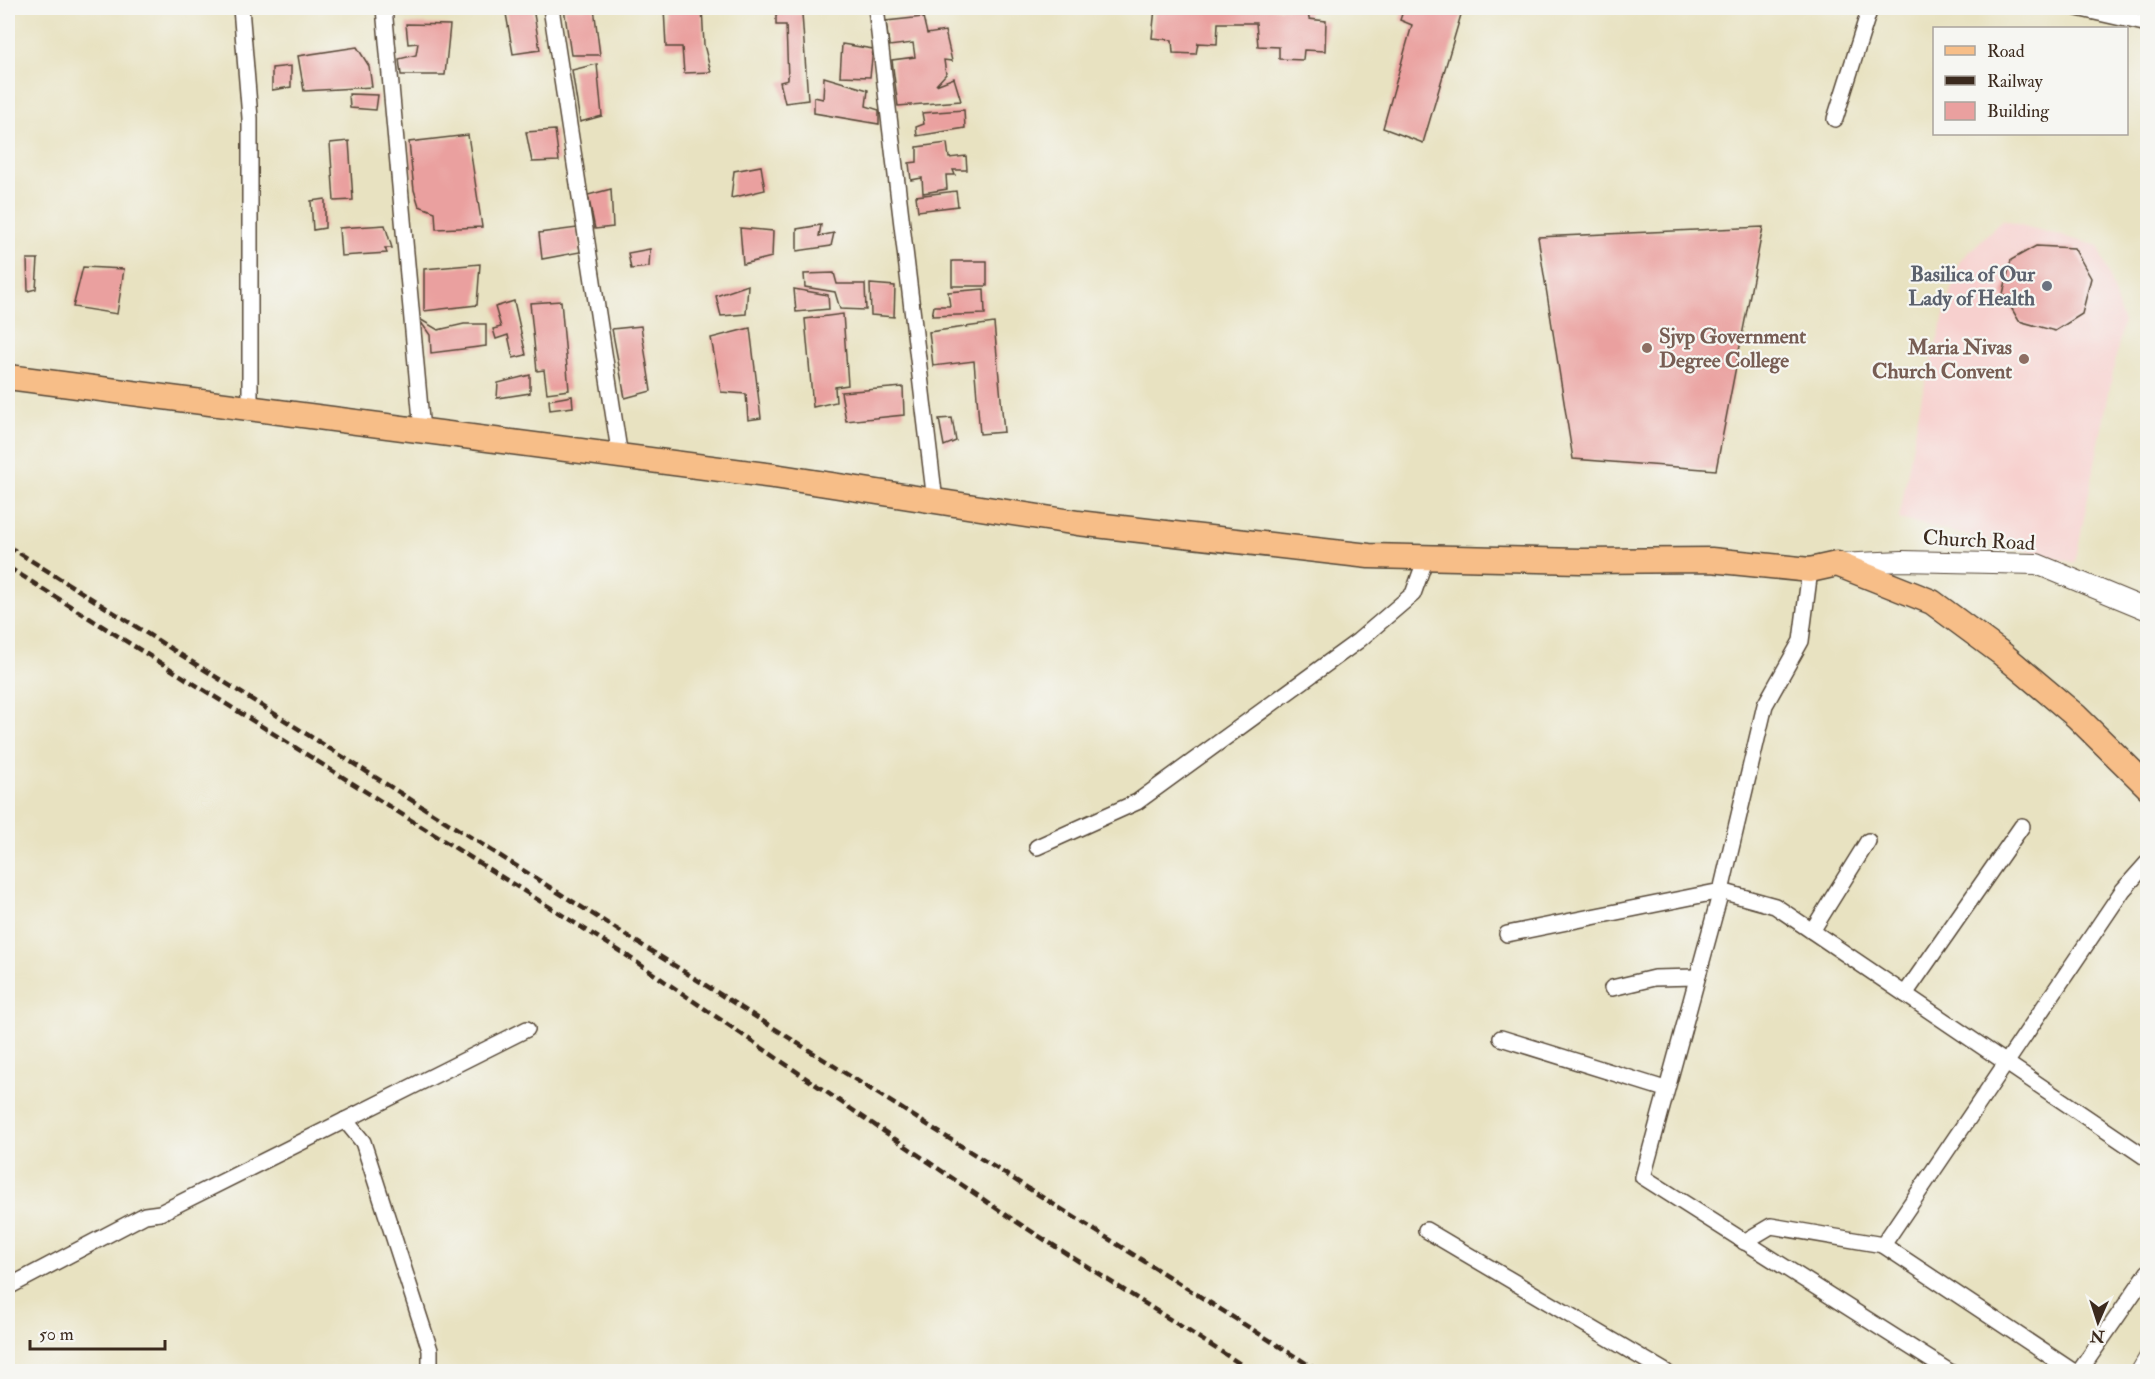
<svg xmlns="http://www.w3.org/2000/svg" width="2155" height="1379" font-family="'IM FELL Double Pica',serif">
  <style>
    .built { fill: #f7d0ce }
    .building { fill: #eaa09f }
    .lines { fill: none; stroke-linecap: round; stroke-linejoin: round }
    .service-casing { stroke: #554636; stroke-width: 10 }
    .minor-casing { stroke: #554636; stroke-width: 18 }
    .tertiary-casing { stroke: #554636; stroke-width: 22 }
    .primary-casing { stroke: #554636; stroke-width: 27 }
    .service { stroke: #fff; stroke-width: 8 }
    .minor { stroke: #fff; stroke-width: 15 }
    .tertiary { stroke: #fff; stroke-width: 20 }
    .primary { stroke: #f7be88; stroke-width: 24 }
    .rail { stroke: #3b2a1e; stroke-width: 4.5; stroke-dasharray: 9 4.5; stroke-linecap: butt }
    .worship-dot { fill: #6b7280; stroke: #f6f6f2; stroke-width: 2 }
    .education-dot { fill: #8d6e63; stroke: #f6f6f2; stroke-width: 2 }
    .labels { text-anchor: middle; stroke-width: 4.5; stroke-linejoin: round; paint-order: stroke }
    .worship-label { font-size: 21px; font-weight: bold; fill: #5b616d; stroke: #f6f6f2; text-anchor: end }
    .education-label { font-size: 21px; font-weight: bold; fill: #785e54; stroke: #f6f6f2; text-anchor: start }
    .street-label { font-size: 21px; fill: #3b2a1e; stroke: #f6f6f2 }
  </style>
  <rect width="100%" height="100%" fill="#f6f6f2"/>
  <filter id="ink" filterUnits="userSpaceOnUse"><feTurbulence type="fractalNoise" baseFrequency=".0167" numOctaves="2"/><feDisplacementMap in="SourceGraphic" scale="12" xChannelSelector="R" yChannelSelector="G"/><feConvolveMatrix kernelMatrix="1 2 1 2 8 2 1 2 1" color-interpolation-filters="sRGB"/></filter>
  <filter id="wash" filterUnits="userSpaceOnUse"><feTurbulence type="fractalNoise" baseFrequency=".008" numOctaves="4" result="noise"/><feDisplacementMap in="SourceGraphic" scale="24" xChannelSelector="R" yChannelSelector="G"/><feGaussianBlur stdDeviation="1.35" result="paint"/><feColorMatrix in="noise" values="0 0 0 0 0 0 0 0 0 0 0 0 0 0 0 0 0 1.4 0 .05"/><feComposite in="paint" operator="in"/></filter>
  <g filter="url(#wash)">
    <rect width="100%" height="100%" fill="#e8e2c1"/>
    <path class="built" d="M2002 220 2099 246 2123 322 2075 563 1899 519 1922 395 1959 262Z"/>
    <g id="blocks">
      <g class="building">
        <path d="M505 8H533L540 50 513 54Z"/>
        <path d="M564 8H594L600 55H571Z"/>
        <path d="M664 8H702L704 45 711 72 684 73 682 47H666Z"/>
        <path d="M904 8H939V9L905 13Z"/>
        <path d="M1155 8H1317L1316 10H1308L1309 19 1326 21 1325 51 1304 50 1303 60 1279 59V47L1258 46 1256 23H1218L1217 44 1198 43 1196 54 1173 53 1172 40 1152 38Z"/>
        <path d="M1404 8H1463L1423 143 1383 128 1412 25 1400 20Z"/>
        <path d="M776 14H802L808 100 785 103 780 82 788 80 786 25H776Z"/>
        <path d="M923 17 927 34 945 31 952 61 944 60 946 74 936 85 954 78 961 101 898 106 892 60 915 57 913 43 889 46 886 21Z"/>
        <path d="M406 24 450 25 445 75H401L399 59 416 55 418 43 408 44Z"/>
        <path d="M842 44 873 49 870 77 840 76Z"/>
        <path d="M357 47 369 66 372 87 304 91 298 56Z"/>
        <path d="M597 64 602 116 580 122 572 70Z"/>
        <path d="M291 66V87L272 90V68Z"/>
        <path d="M824 77 868 90 866 106 879 110V124L814 113V97L823 99Z"/>
        <path d="M349 94 378 95 376 110 350 108Z"/>
        <path d="M964 110 965 128 917 136 916 127 924 124 922 113Z"/>
        <path d="M555 130 559 161 532 162 526 132Z"/>
        <path d="M468 135 482 227 436 229 435 212 419 206 414 190 409 142Z"/>
        <path d="M349 141 353 200 334 201 330 143Z"/>
        <path d="M947 143 949 158 966 156 967 170H953L955 175H946L947 189 923 193 922 178 911 180 909 163 917 162V147Z"/>
        <path d="M761 166 765 190 731 198 734 171Z"/>
        <path d="M611 189 613 227 595 229 588 195Z"/>
        <path d="M956 191 958 206 918 211 916 196Z"/>
        <path d="M325 199V228L313 230 311 201Z"/>
        <path d="M385 225 392 248H385L387 253 341 256 339 228Z"/>
        <path d="M821 225 819 236 834 233 831 246 797 251V229Z"/>
        <path d="M1763 227 1716 470 1573 459 1538 237Z"/>
        <path d="M577 228 580 252 542 259 539 233Z"/>
        <path d="M740 228 773 231 772 257 743 264Z"/>
        <path d="M2036 246 2074 248 2091 278 2082 314 2055 331 2019 321 2003 294 2011 260Z"/>
        <path d="M650 249 649 267 631 269 628 253Z"/>
        <path d="M27 259H38L36 289 28 291Z"/>
        <rect x="952" y="261" width="35" height="25"/>
        <path d="M480 264 477 305 424 311V269Z"/>
        <path d="M83 267 124 269 117 314 73 307Z"/>
        <path d="M834 273 837 284H865L866 310 840 309 835 292 805 287 804 274Z"/>
        <path d="M870 284 895 286 894 317 871 315Z"/>
        <path d="M748 285 746 314 721 316 716 296Z"/>
        <path d="M794 289 828 295 829 309 796 312Z"/>
        <path d="M984 289 985 314 932 316 934 306H950L948 292Z"/>
        <path d="M514 301 526 355 513 358 508 335 496 339 493 329 501 327 495 307Z"/>
        <path d="M561 301 569 390 547 393 544 370 537 371 530 303Z"/>
        <path d="M843 314 848 385 835 387 836 402 813 407 805 319Z"/>
        <path d="M418 318 438 330 464 324H486V346L431 353 430 335Z"/>
        <path d="M994 323 1004 432 980 434 974 361 933 366 929 332Z"/>
        <path d="M641 326 651 391 625 398 612 329Z"/>
        <path d="M750 328 761 418 748 420 746 394 721 392 711 338Z"/>
        <path d="M530 375V393L497 398 498 383Z"/>
        <path d="M903 387 904 415 846 421 841 392Z"/>
        <path d="M572 396 573 407 550 410 549 400Z"/>
        <path d="M952 418 956 441 944 446 939 419Z"/>
      </g>
    </g>
  </g>
  <g filter="url(#ink)">
    <use href="#blocks" fill-opacity="0" stroke="#554636" stroke-width="1.5"/>
    <g class="lines">
      <g class="service-casing">
        <path id="service" d="M2134 1372 2148 1348"/>
      </g>
      <g class="minor-casing">
        <g id="minor">
          <path d="M241 8 250 118V408"/>
          <path d="M384 8 422 431"/>
          <path d="M551 8 620 457"/>
          <path d="M876 8 935 501"/>
          <path d="M2077 8 2148 24"/>
          <path d="M1835 119 1870 8"/>
          <path d="M1810 570 1801 641 1765 705 1721 891 1643 1177 1950 1372"/>
          <path d="M1037 847 1137 802 1358 641 1413 594 1426 558"/>
          <path d="M1812 931 1868 841"/>
          <path d="M1507 934 1721 891 1775 906 2148 1159"/>
          <path d="M1612 988 1654 978 1697 977"/>
          <path d="M1905 994 2022 826"/>
          <path d="M1501 1038 1665 1089"/>
          <path d="M345 1120 363 1142 430 1350V1372"/>
          <path d="M1426 1230 1666 1372"/>
          <path d="M1744 1242 1771 1226 1883 1245 2123 890 2148 862"/>
          <path d="M1883 1245 2074 1372"/>
          <path d="M8 1287 145 1215 160 1213 527 1029"/>
          <path d="M2079 1372 2148 1272"/>
        </g>
      </g>
      <g class="tertiary-casing">
        <path id="tertiary" d="M1838 564 1902 561 2037 564 2148 610"/>
      </g>
      <g class="primary-casing">
        <path id="primary" d="M8 377 774 476 1078 523 1369 556 1581 561 1711 560 1810 570 1837 564 1932 602 2001 653 2076 716 2148 787"/>
      </g>
      <use href="#service" class="service"/>
      <use href="#minor" class="minor"/>
      <use href="#tertiary" class="tertiary"/>
      <use href="#primary" class="primary"/>
      <g class="rail">
        <path d="M8 546 1320 1372"/>
        <path d="M8 567 629 957 1012 1219 1253 1372"/>
      </g>
    </g>
  </g>
  <circle class="worship-dot" cx="2047" cy="286" r="6"/>
  <g class="education-dot">
    <circle cx="1647" cy="348" r="6"/>
    <circle cx="2024" cy="359" r="6"/>
  </g>
  <g class="labels">
    <g class="worship-label">
      <text x="2035" y="281">Basilica of Our<tspan x="2035" dy="24">Lady of Health</tspan></text>
    </g>
    <g class="education-label">
      <text x="1659" y="343">Sjvp Government<tspan x="1659" dy="24">Degree College</tspan></text>
      <text x="2012" y="354" text-anchor="end">Maria Nivas<tspan x="2012" dy="24">Church Convent</tspan></text>
    </g>
    <g class="street-label">
      <text transform="translate(1979 540) rotate(3)" y="7">Church Road</text>
    </g>
  </g>
  <rect width="2155" height="1379" fill="none" stroke="#f6f6f2" stroke-width="30"/>
  <rect x="1933" y="27" width="195" height="108" fill="#f6f6f2" stroke="#aba49d" stroke-width="1.5"/>
  <rect x="1945" y="46" width="30" height="9" fill="#f7be88" stroke="#aba49d" stroke-width="1.5"/>
  <text x="1987" y="57" font-size="18" fill="#3b2a1e">Road</text>
  <rect x="1945" y="76" width="30" height="9" fill="#3b2a1e" stroke="#aba49d" stroke-width="1.5"/>
  <text x="1987" y="87" font-size="18" fill="#3b2a1e">Railway</text>
  <rect x="1945" y="102" width="30" height="18" fill="#eaa09f" stroke="#aba49d" stroke-width="1.5"/>
  <text x="1987" y="117" font-size="18" fill="#3b2a1e">Building</text>
  <g transform="translate(2098 1322) rotate(183)" stroke="#f6f6f2" stroke-width="4.5" paint-order="stroke">
  <path d="M0-4.5L10 22L0 15L-10 22Z" fill="#3b2a1e"/>
  <text y="-9" font-size="16" font-weight="bold" text-anchor="middle" fill="#3b2a1e">N</text>
  </g>
  <path d="M30 1340v9h135v-9" fill="none" stroke="#3b2a1e" stroke-width="3"/>
  <text x="39" y="1340" font-size="18" fill="#3b2a1e" stroke="#f6f6f2" stroke-width="4.5" paint-order="stroke">50 m</text>
</svg>
